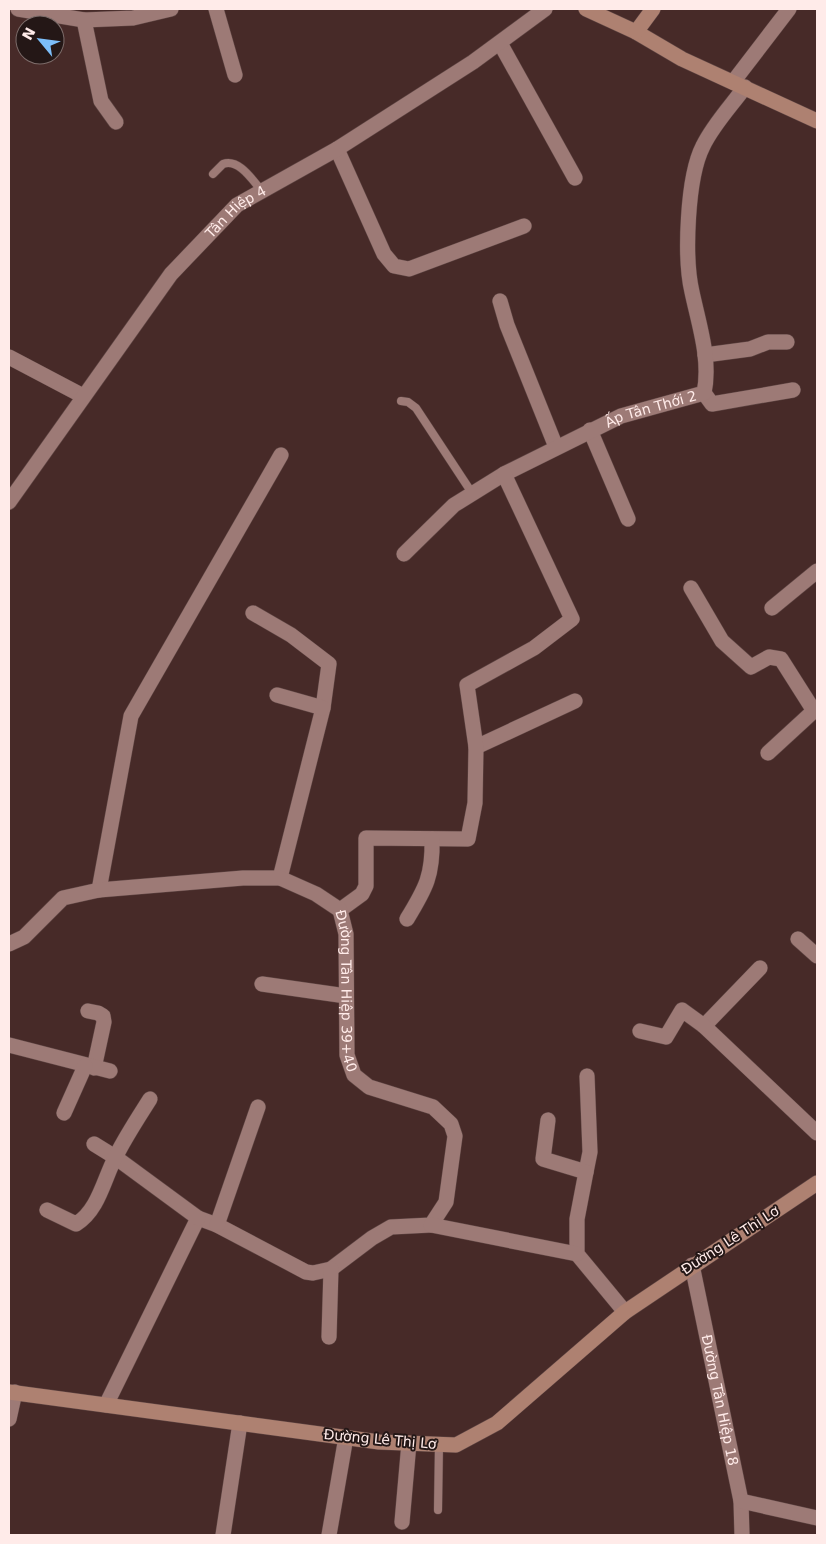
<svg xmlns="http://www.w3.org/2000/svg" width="826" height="1544" font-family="'DejaVu Sans',sans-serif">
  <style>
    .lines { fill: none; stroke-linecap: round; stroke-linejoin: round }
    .lane-casing { stroke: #5f4644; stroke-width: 9 }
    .street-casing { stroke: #5f4644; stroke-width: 16 }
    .secondary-casing { stroke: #5f4644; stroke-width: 16 }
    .lane { stroke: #9d7a76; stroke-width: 8 }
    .street { stroke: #9d7a76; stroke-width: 15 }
    .secondary { stroke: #ae8171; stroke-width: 15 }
    .labels { text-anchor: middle; stroke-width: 4; stroke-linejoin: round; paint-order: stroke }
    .street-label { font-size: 14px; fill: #ffebe9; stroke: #241716 }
  </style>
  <rect width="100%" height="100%" fill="#472a28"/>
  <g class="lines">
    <g class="lane-casing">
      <g id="lane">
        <path d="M213 174 223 164C239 158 253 181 262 191"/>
        <path d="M401 401 408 402 416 408 472 493"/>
        <path d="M438 1510 439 1444"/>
      </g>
    </g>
    <g class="street-casing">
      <g id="street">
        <path d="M18 9 84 20 133 18 171 9"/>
        <path d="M216 9 235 75"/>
        <path d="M84 20 101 101 116 122"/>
        <path d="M500 43 575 178"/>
        <path d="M733 82 789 9"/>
        <path d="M337 149 384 254 394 266 409 269 524 226"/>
        <path d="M500 301 507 325 556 447"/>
        <path d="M705 355 750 349 768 342H787"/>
        <path d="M9 357 83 396"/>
        <path d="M704 393 712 404 793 390"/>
        <path d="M590 430 628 519"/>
        <path id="s1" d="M9 502 171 274 237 205 337 149 473 62 545 9"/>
        <path id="s2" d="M404 554 454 505 504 474 621 416 704 393C711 360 699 325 692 292 684 258 687 177 703 146 713 125 731 106 745 87"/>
        <path d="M691 588 722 641 751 667 769 657 781 659 814 711"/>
        <path d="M772 608 817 571"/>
        <path d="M253 613 291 635 329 664 323 708 280 878"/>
        <path d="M277 695 323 708"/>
        <path d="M476 747 575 701"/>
        <path d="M768 753 817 708"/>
        <path d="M99 890 131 716 281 455"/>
        <path d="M340 910 362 894 366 886V838L468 839 475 803 476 747 467 685 534 648 572 619 504 474"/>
        <path d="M407 919C426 888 433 875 432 839"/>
        <path d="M798 939 817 956"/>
        <path id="s3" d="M9 944 24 937 63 898 99 890 243 878H280L316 894 340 910 346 934 347 1055 354 1075 369 1087 433 1107 451 1124 455 1136 446 1202 431 1225 391 1227 372 1238 331 1269 313 1273 306 1272 217 1225 198 1218 106 1405"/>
        <path d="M262 984 346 996"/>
        <path d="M88 1011 98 1013 103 1016 104 1022 94 1068"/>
        <path d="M704 1026 760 968"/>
        <path d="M640 1031 666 1037 682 1010 704 1026 817 1133"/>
        <path d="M9 1045 110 1071"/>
        <path d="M64 1113 85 1066"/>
        <path d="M548 1120 543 1159 586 1172 590 1152 587 1076"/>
        <path d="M94 1144 115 1157 198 1218"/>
        <path d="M586 1172 577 1219V1254L625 1312"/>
        <path d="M47 1210 76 1224C99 1210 104 1178 116 1156 126 1136 138 1118 150 1099"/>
        <path d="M217 1225 258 1107"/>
        <path d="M431 1225 577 1254"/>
        <path id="s4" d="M692 1265 741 1501 742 1535"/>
        <path d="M329 1337 331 1269"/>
        <path d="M9 1419 15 1392"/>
        <path d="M741 1501 817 1518"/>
        <path d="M402 1522 409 1443"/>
        <path d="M223 1535 240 1423"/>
        <path d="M329 1535 346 1437"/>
      </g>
    </g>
    <g class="secondary-casing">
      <g id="secondary">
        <path d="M586 9 636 32 682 59 817 121"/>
        <path d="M636 32 653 9"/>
        <path d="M9 1392 379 1442 456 1445 497 1423 625 1312 817 1183"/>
      </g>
    </g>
    <use href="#lane" class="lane"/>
    <use href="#street" class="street"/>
    <use href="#secondary" class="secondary"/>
  </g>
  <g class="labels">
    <g class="street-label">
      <text dy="5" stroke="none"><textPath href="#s1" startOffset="370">Tân Hiệp 4</textPath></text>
      <text dy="5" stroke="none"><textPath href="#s2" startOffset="290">Ấp Tân Thới 2</textPath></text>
      <text dy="5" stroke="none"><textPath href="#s3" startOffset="440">Đường Tân Hiệp 39+40</textPath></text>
      <text transform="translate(730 1240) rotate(-33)" y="5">Đường Lê Thị Lơ</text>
      <text dy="5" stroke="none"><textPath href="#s4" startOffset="138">Đường Tân Hiệp 18</textPath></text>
      <text transform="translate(380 1439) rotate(5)" y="5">Đường Lê Thị Lơ</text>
    </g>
  </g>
  <rect width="826" height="1544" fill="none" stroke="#ffebe9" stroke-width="20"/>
  <g transform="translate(40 40) rotate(299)"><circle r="24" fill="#241716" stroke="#7c6c6a"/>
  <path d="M0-4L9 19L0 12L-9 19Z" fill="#7cbef9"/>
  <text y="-8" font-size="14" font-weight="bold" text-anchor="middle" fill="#ffebe9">N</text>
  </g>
</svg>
